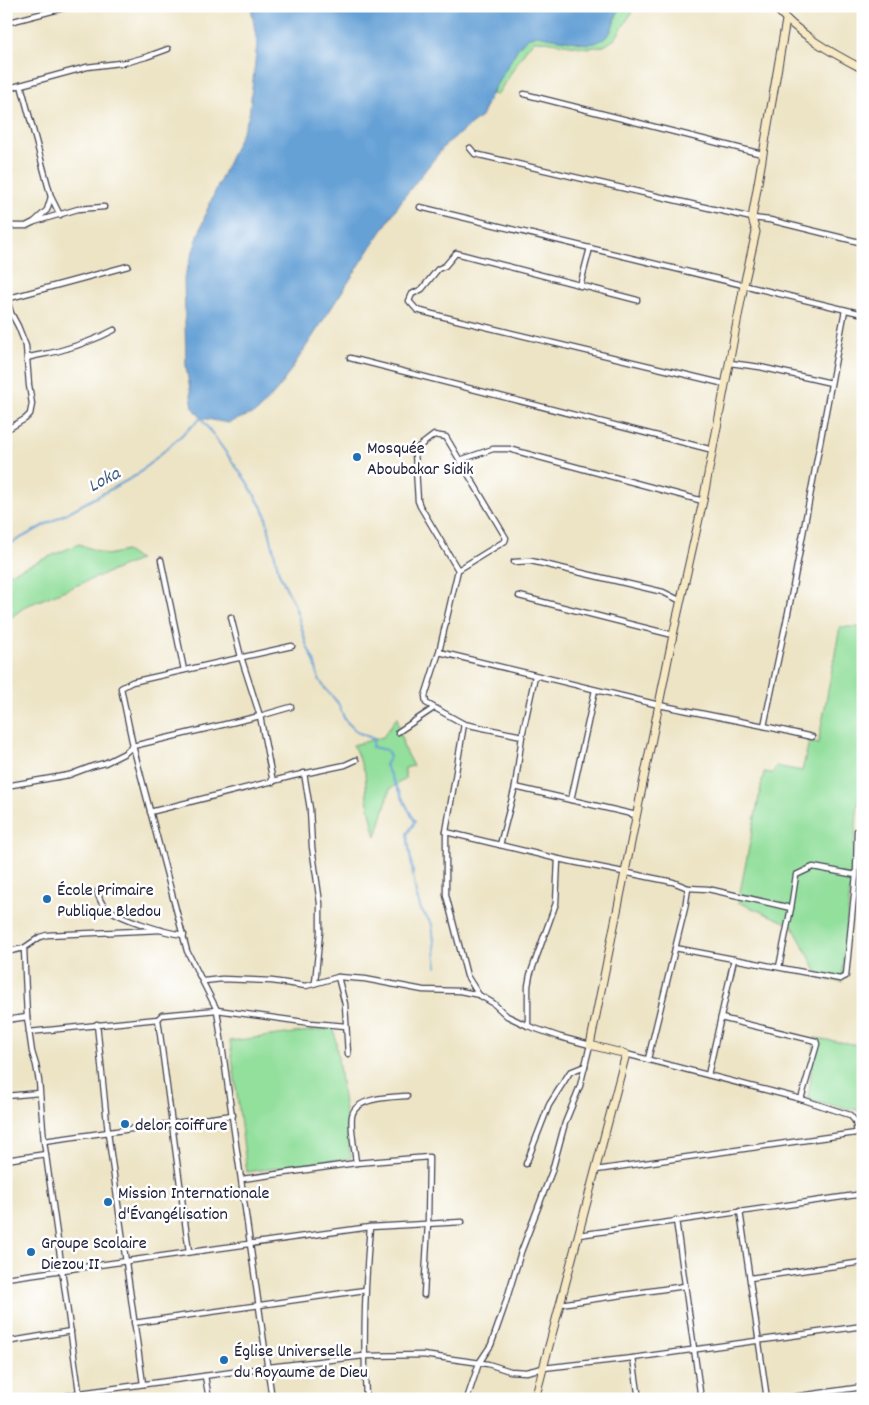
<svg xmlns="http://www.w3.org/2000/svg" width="869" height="1405" font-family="Dekko,sans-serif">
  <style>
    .green { fill: #93df9c; stroke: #5a806c }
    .water { fill: #66a1d6; stroke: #446288 }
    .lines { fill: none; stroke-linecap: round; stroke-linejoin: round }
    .stream { stroke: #66a1d6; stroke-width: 2 }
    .street-casing { stroke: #403f50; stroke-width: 7 }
    .secondary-casing { stroke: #403f50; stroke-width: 9 }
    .street { stroke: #fff; stroke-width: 4.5 }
    .secondary { stroke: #f6e9c3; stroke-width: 7 }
    .poi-dot { fill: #1f6fb2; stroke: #fff; stroke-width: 2 }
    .labels { text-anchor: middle; stroke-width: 5; stroke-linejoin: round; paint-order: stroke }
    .poi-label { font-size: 18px; fill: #22223b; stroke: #fff; text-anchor: start }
    .water-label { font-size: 19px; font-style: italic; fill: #415b81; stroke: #fff }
  </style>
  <rect width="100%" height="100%" fill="#fff"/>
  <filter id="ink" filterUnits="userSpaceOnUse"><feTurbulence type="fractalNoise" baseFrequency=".02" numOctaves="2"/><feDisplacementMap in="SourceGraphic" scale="10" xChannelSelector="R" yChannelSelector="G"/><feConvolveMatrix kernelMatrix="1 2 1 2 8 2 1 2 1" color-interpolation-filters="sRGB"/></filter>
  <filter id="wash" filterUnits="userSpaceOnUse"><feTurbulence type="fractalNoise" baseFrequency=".0096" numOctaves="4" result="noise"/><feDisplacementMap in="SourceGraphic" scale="20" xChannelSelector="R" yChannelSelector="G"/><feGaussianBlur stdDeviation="1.12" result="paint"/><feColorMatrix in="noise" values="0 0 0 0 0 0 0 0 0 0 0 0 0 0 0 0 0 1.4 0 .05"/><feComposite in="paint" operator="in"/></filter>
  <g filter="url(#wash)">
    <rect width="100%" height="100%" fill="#ede4c5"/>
    <g class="green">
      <path d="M620 6H634L631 14 615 39 604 46 588 48 545 41H534L527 48 497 95 491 94C499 81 515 46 527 38 544 27 568 43 585 43 592 44 603 36 610 33Z"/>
      <path d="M79 544 107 555 126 551 139 560 26 606 6 621V575Z"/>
      <path d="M840 627H863V775L857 812 842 982 821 979 792 925 738 902 764 772 773 773 776 766 802 771 809 742 818 744Z"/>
      <path d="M397 717 404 749 413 766 405 768V779L390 789 376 837 367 799 365 772 353 745 383 737Z"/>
      <path d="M334 1028 351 1158 247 1172 230 1041Z"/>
      <path d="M815 1038 859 1045 858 1067 863 1111 808 1101Z"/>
    </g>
    <path class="water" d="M251 6H620L610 33 604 39 595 43 587 44 537 35 527 38 518 48 491 94 481 117 446 144 404 197 279 388 257 412 228 423 201 418 193 407 186 367 184 278 207 210 249 116 257 44Z"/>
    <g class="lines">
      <path class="stream" d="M6 546 137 475 201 418 247 482 265 513 279 573 295 606 307 646 315 663 318 677 324 687 338 703 345 720 357 732 374 739 372 747 387 750 390 757 385 765 415 822 407 834 416 894 421 910 432 924 437 967"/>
    </g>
  </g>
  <g filter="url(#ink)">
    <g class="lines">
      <g class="street-casing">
        <g id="street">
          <path d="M6 23 71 6"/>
          <path d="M21 85 51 197 47 210 34 222"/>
          <path d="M6 89 87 67 128 62 146 57 168 49"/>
          <path d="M524 94 762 154"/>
          <path d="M470 148 475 154 752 218 770 220 863 243"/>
          <path d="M51 197 60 215"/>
          <path d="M420 207 863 314"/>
          <path d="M6 223 13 226H26L34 222 78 209 104 207"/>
          <path d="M580 286 590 248"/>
          <path d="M6 296 11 313 18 326 26 346 29 385 32 404 30 414 25 419 6 430"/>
          <path d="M6 299 128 266"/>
          <path d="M637 300 456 253 445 266 438 269 422 289 412 294 409 301 417 310 432 314 725 384"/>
          <path d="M27 358C39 354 50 354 62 350 80 345 97 339 114 330"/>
          <path d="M350 358 713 450"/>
          <path d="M730 363 760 367 831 383"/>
          <path d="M460 460 493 449H509L703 501"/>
          <path d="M161 560 184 670"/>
          <path d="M514 562 531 561 663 592 681 601"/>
          <path d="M458 570 420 506 418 501 415 452 417 448 434 435 446 437 506 538 505 541 458 570 439 652 425 696 426 703 464 724 522 736"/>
          <path d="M519 596 673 635"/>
          <path d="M231 617 241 657 260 716 273 782"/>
          <path d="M439 652 659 705 764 726"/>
          <path d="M464 724 446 832 558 859 673 882 688 888 685 908 648 1059"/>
          <path d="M398 732 434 708"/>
          <path d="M812 737 764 726 789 608 845 310"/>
          <path d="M304 773 310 809 312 847 320 903V932L315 983"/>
          <path d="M6 786 69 775 93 766 105 763 125 753 133 746 260 716 291 707"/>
          <path d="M515 787 636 815"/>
          <path d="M571 800 595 690"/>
          <path d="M150 812 293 776 345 765 356 760"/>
          <path d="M446 832V895L467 976 479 995"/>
          <path d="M500 845 515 787 522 736 535 676"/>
          <path d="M688 888 708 889 791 908"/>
          <path d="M97 892C99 896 100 902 104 906 118 918 165 933 184 935"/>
          <path d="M24 948 27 1017 32 1052 36 1065 39 1081 44 1141 80 1399"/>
          <path d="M675 948 840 979 846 976 856 875 857 831"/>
          <path d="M6 952 24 948 40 937 47 935 161 930"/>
          <path d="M779 967 791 908 796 875 813 867 856 875"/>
          <path d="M338 977 345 1004 348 1054"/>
          <path d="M204 981 222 979 272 981 306 986 338 977 365 979 423 990 460 991 479 995 493 1003 507 1016 528 1026 560 1037 590 1045 580 1086 565 1123 552 1171 521 1252 504 1308 491 1345 479 1363 467 1399"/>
          <path d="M721 1018 816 1041 817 1044 801 1099"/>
          <path d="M158 1019 189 1252"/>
          <path d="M6 1020 27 1017"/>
          <path d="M97 1024 108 1133 143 1384"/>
          <path d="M528 1026V986L530 975 556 903 558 859"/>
          <path d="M29 1032 158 1019 162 1015 217 1010 311 1023 346 1026"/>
          <path d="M626 1054 801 1099 850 1115 855 1121 857 1133"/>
          <path d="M708 1075 734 959"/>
          <path d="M6 1096 39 1093"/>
          <path d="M44 1141 233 1115"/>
          <path d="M6 1160 46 1154"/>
          <path d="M356 1163C355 1151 350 1128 352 1116 355 1097 392 1097 407 1096"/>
          <path d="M526 1164 549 1105 570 1072 585 1066"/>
          <path d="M596 1170 863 1132"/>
          <path d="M242 1179 356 1163 429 1157 428 1223 424 1295"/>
          <path d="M740 1211 767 1399"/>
          <path d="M676 1220 701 1399"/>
          <path d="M579 1235 863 1194"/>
          <path d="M6 1278 370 1227 462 1222"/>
          <path d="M750 1278 863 1262"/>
          <path d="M560 1304 685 1286"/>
          <path d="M134 1323 365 1290"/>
          <path d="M6 1342 71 1331"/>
          <path d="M633 1358 639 1399"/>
          <path d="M205 1376 209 1399"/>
          <path d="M53 1399 80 1393 269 1367 364 1356 423 1355 488 1364 510 1371 526 1372 543 1368 633 1358 863 1326"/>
          <path d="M272 1399 217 1010 187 951 133 746 121 688 132 682 292 646"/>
          <path d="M366 1399C363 1341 365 1284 370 1227"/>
          <path d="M778 1399 863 1387"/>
        </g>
      </g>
      <g class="secondary-casing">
        <g id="secondary">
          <path d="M774 6C798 34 830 52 863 69"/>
          <path d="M535 1399 626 1054 590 1045 673 635 703 501 744 285 756 232 752 218 786 20"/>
        </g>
      </g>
      <use href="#street" class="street"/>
      <use href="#secondary" class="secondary"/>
    </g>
  </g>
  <g class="poi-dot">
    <circle cx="357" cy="457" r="5"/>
    <circle cx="47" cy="899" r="5"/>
    <circle cx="125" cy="1124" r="5"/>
    <circle cx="108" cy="1202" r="5"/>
    <circle cx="31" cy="1252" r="5"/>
    <circle cx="224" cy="1360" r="5"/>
  </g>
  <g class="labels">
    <g class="poi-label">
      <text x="367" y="453">Mosquée<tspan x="367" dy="21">Aboubakar Sidik</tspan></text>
      <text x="57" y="895">École Primaire<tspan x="57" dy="21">Publique Bledou</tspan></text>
      <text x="135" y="1130">delor coiffure</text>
      <text x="118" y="1198">Mission Internationale<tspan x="118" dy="21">d'Évangélisation</tspan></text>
      <text x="41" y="1248">Groupe Scolaire<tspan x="41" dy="21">Diezou II</tspan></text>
      <text x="234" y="1356">Église Universelle<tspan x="234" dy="21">du Royaume de Dieu</tspan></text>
    </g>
    <g class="water-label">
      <text transform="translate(103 478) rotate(-28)" y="7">Loka</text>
    </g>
  </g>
  <rect width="869" height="1405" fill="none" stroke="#fff" stroke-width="25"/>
</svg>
